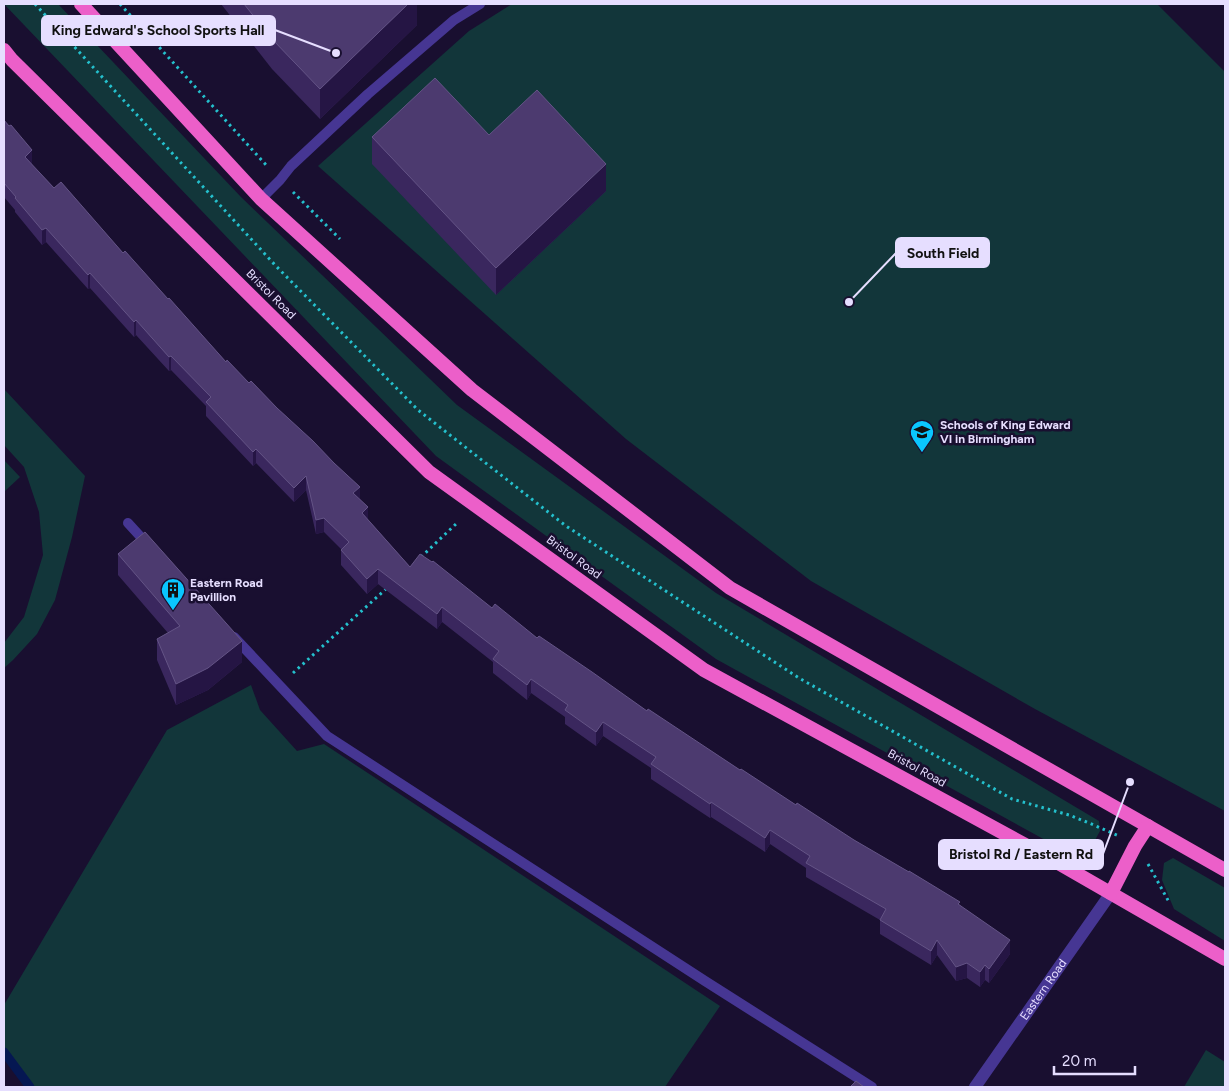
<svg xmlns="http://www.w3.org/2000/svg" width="1229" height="1091" font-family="Figtree,sans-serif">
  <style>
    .green { fill: #12363a }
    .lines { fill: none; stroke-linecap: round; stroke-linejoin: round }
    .stream { stroke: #051752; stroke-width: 9 }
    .path { stroke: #24c0cd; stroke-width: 3; stroke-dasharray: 2.5 4; stroke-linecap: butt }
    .service { stroke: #463693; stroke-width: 10 }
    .minor { stroke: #463693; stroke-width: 12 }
    .trunk { stroke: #ec5fc9; stroke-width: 14 }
    .wall { fill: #3a275e }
    .shaded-wall { fill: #251544 }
    .building { fill: #4c3a6f; stroke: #645486 }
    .labels { text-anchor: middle; stroke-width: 5; stroke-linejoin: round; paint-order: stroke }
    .street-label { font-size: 12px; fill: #e6deff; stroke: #190f30 }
    .poi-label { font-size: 12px; font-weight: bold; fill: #e6deff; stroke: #190f30; text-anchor: start }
    .leader { fill: none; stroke: #e6deff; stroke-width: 2 }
    .callout-dot { fill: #e6deff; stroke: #190f30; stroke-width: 2 }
    .callout { fill: #e6deff; stroke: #e6deff; stroke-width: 2 }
    .callout-label { font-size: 14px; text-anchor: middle; font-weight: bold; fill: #111 }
  </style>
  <rect width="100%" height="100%" fill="#190f30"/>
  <g class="green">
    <path d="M4 4H58L241 197 457 405 716 593 1099 821 1100 831 1088 853 1058 847 716 659 436 456Z"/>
    <path d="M512 4H1157L1225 72V811L1035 709 811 581 626 439 318 166 469 31Z"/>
    <path d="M4 389 85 476 72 537 55 600 37 634 13 660 4 668V643L24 617 43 555 39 512 24 467 4 445Z"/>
    <path d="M4 460 20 477 4 492Z"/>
    <path d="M251 685 260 710 297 751 324 744 720 1006 665 1087H30L4 1052V1005L167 730Z"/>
    <path d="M1173 858 1225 888V941L1174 909 1162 880 1164 863Z"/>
    <path d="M1206 1050 1225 1062V1087H1184Z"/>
  </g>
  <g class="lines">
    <path class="stream" d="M4 1052 30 1087"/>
    <g class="path">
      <path d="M35 4 275 265 418 410 566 526 799 678 1012 799 1069 815 1089 823 1119 836"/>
      <path d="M120 4 267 166"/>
      <path d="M293 192 340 239"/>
      <path d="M421 557 457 523"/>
      <path d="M293 673 387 588"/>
      <path d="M1148 864 1169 902"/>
    </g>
    <g class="service">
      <path d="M261 199 280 180 291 166 368 94 454 20 480 4"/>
      <path d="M128 523 149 546"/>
      <path d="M234 637 327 736 705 981 872 1087"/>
    </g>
    <path class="minor" id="s1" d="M975 1087 1111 893"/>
    <g class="trunk">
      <path d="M81 4 261 199 472 390 730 588 1225 870"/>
      <path d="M4 50 12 60 429 472 704 670 1053 860 1225 959"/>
      <path d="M1111 893 1135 846 1148 826"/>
    </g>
  </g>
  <g class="wall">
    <path d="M221 4H417V25L320 119 272 69Z"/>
    <path d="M4 120 32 165 54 188 123 253 226 362 360 499 368 520 410 567 492 608 647 711 740 770 796 805 960 905 1010 954 989 983 985 980 980 987 967 978 956 981 937 955 931 965 880 934V920L806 877V868L770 844 765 852 711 817 710 818 651 779V768L603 736 596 746 565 724V717L531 693 527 700 493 673V662L442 622 437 629 378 584 367 594 341 565V550H342L324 532 316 534 306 490 294 502 256 463 253 466 206 416V406L171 370 169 371 136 335 134 337 90 288 88 289 46 242 42 245 15 212V210L4 197Z"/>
    <path d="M489 135 606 191 496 295 372 164V137Z"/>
    <path d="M118 554 242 662 208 690 176 705 157 660V639L168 633 118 575Z"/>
  </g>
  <g class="shaded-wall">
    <path d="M408 4H417V25L320 119V89Z"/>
    <path d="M32 150V164L25 171V157Z"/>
    <path d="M606 164V191L496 295V268Z"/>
    <path d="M46 228V242L42 245V230Z"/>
    <path d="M90 273V288L88 289V275Z"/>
    <path d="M136 320V335L134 337V322Z"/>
    <path d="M171 356V370L169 371V357Z"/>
    <path d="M256 449V463L253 466V452Z"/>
    <path d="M306 476V490L294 502V488Z"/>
    <path d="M360 487V501L353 493Z"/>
    <path d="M368 507V521L362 513Z"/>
    <path d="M324 518V532L316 534V520Z"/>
    <path d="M378 569V584L367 594V579Z"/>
    <path d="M442 607V622L437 629V614Z"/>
    <path d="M242 641V662L208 690 176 705V684Z"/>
    <path d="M531 679V693L527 700V685Z"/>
    <path d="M603 722V736L596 746V732Z"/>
    <path d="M711 802V817L710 818V804Z"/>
    <path d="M770 830V844L765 852V838Z"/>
    <path d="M937 940V955L931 965V951Z"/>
    <path d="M1010 940V954L989 983V969Z"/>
    <path d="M967 963V978L956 981V967Z"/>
    <path d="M985 965V980L980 987V972Z"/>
  </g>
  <g class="building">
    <path d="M244 4H408L320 89 272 39Z"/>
    <path d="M435 78 489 135 537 90 606 164 496 268 372 137Z"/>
    <path d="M4 120 9 126 11 125 32 150 25 157 54 188 61 182 123 253 125 251 168 299 169 298 226 362 227 360 249 383 251 381 277 408 313 441 334 463 360 487 353 493 368 507 362 513 410 567 420 554 432 562 433 561 492 608 495 604 537 638 539 636 592 672 647 711 648 709 740 770 741 769 796 805 797 803 854 840 909 872V871L960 902 958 904 1010 940 989 969 985 965 980 972 967 963 956 967 937 940 931 951 880 920 886 909 806 863 810 856 770 830 765 838 711 802 710 804 651 764 656 757 603 722 596 732 565 710 568 705 531 679 527 685 493 659 499 651 442 607 437 614 378 569 367 579 341 550 349 542 324 518 316 520 306 476 294 488 256 449 253 452 206 402 211 397 171 356 169 357 136 320 134 322 90 273 88 275 46 228 42 230 15 198 16 197 4 183Z"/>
    <path d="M145 532 242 641 208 668 176 684 157 639 180 626 118 554Z"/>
    <path d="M856 1081 864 1087H850Z"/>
  </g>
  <defs>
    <g id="school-pin" transform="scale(1.25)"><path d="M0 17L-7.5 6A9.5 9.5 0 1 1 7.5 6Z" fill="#0ac6ff" stroke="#190f30"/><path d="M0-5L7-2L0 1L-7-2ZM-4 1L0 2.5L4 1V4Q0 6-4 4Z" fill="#111"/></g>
    <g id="building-pin" transform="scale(1.25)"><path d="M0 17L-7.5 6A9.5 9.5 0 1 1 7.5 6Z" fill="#0ac6ff" stroke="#190f30"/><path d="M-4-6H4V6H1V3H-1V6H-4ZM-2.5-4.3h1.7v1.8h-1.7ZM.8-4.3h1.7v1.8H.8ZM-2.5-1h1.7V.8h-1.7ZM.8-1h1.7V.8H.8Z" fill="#111"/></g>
  </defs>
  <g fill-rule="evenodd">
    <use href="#school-pin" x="922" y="432"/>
    <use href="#building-pin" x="173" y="590"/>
  </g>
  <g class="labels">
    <g class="street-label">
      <text transform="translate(271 294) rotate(45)" y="4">Bristol Road</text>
      <text transform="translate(574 557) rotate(36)" y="4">Bristol Road</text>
      <text transform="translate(917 768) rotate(29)" y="4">Bristol Road</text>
      <text dy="4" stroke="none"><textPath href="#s1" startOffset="119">Eastern Road</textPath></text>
    </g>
    <g class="poi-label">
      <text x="940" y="429">Schools of King Edward<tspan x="940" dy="14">VI in Birmingham</tspan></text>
      <text x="190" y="587">Eastern Road<tspan x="190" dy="14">Pavillion</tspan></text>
    </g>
  </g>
  <path class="leader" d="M336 53L275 30M849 302L896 253M1130 782L1103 854"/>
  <g class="callout-dot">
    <circle cx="336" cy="53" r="5"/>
    <circle cx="849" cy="302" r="5"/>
    <circle cx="1130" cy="782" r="5"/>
  </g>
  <g class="callout">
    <rect x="42" y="16" width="233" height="29" rx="5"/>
    <rect x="896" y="238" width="93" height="29" rx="5"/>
    <rect x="939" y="840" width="164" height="29" rx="5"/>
  </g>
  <g class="callout-label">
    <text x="158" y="35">King Edward's School Sports Hall</text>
    <text x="943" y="258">South Field</text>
    <text x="1021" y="859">Bristol Rd / Eastern Rd</text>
  </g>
  <rect width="1229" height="1091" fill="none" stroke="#e6deff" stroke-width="10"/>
  <path d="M1054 1066v8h81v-8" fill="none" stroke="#e6deff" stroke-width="2.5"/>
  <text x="1062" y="1066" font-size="15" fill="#e6deff" stroke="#190f30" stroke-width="4" paint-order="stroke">20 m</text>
</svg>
